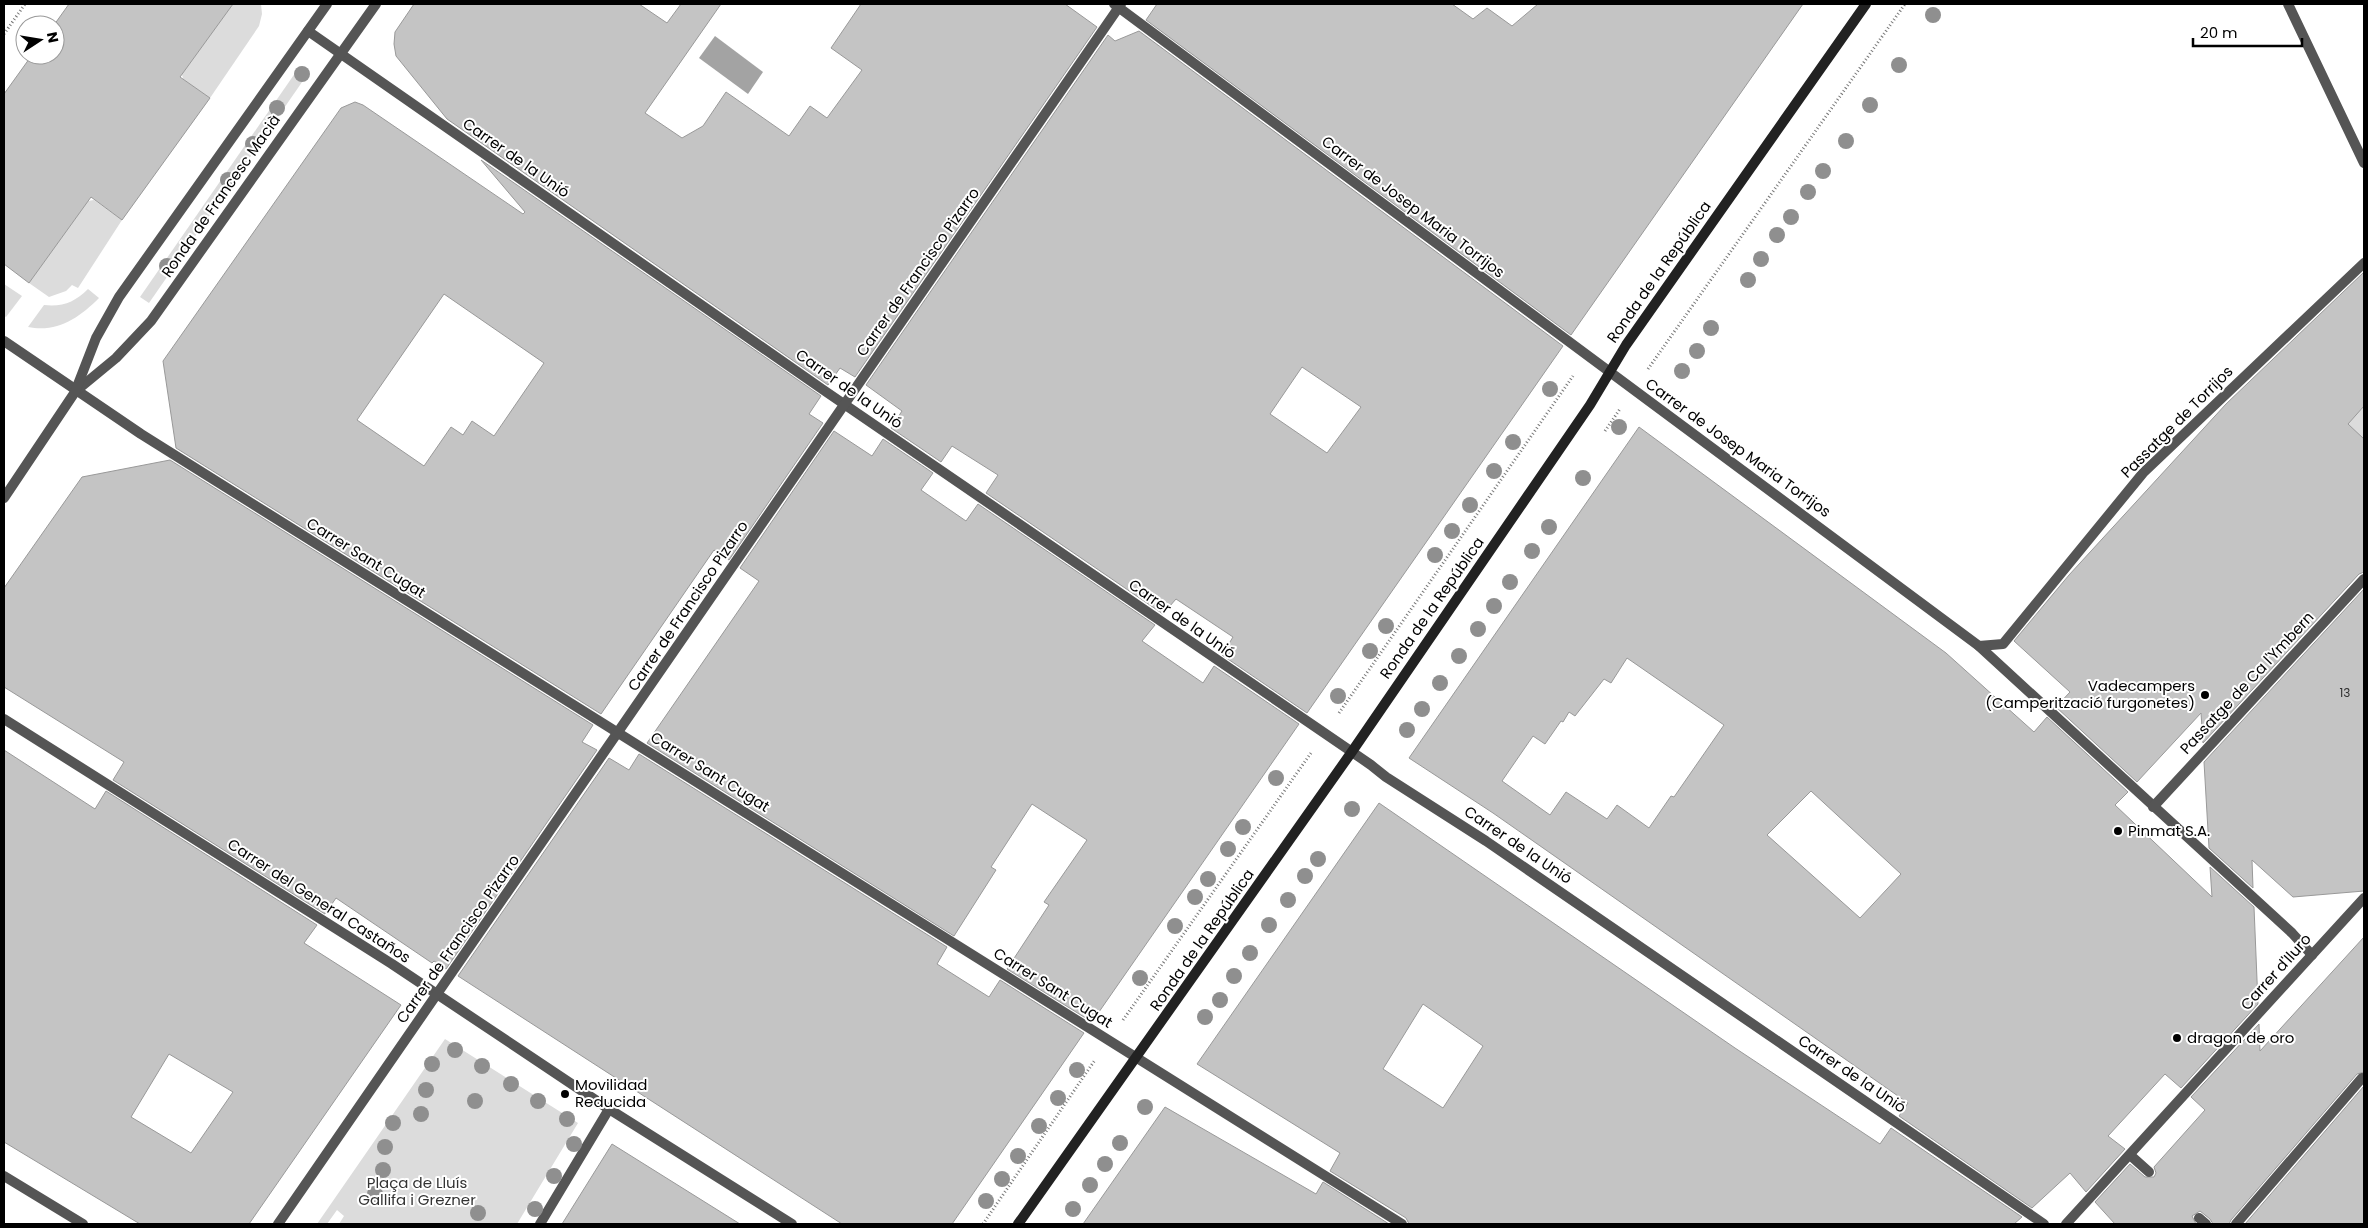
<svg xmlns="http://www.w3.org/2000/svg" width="2368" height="1228" font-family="Poppins,sans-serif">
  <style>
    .green { fill: #dcdcdc }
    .water { fill: #a3a3a3 }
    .building { fill: #c4c4c4; stroke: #999; fill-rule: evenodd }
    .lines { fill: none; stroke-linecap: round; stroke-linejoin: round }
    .path { stroke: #777; stroke-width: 3; stroke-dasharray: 1 2.5; stroke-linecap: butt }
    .lane { stroke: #555; stroke-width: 10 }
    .street { stroke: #555; stroke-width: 10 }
    .secondary { stroke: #222; stroke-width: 10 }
    .tree { fill: #8f8f8f }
    .poi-dot { fill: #000; stroke: #fff; stroke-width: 2 }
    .labels { text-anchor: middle; stroke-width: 4; stroke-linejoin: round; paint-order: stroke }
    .number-label { font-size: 12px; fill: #313131 }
    .street-label { font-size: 15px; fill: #000; stroke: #fff }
    .poi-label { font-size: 15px; fill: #000; stroke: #fff; text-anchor: start }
    .park-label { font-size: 15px; fill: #333; stroke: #fff }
  </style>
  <rect width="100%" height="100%" fill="#fff"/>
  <g class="green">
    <path d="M233 4H261L262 14 259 26 210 98 183 79 182 74Z"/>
    <path d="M300 66 309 72 149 303 140 297Z"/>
    <path d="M94 200 122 220 78 288 72 285 66 291 49 297 29 283 88 201Z"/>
    <path d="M4 284 22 296 6 317 4 316Z"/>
    <path d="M88 289 99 298C79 318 57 333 28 327L44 305C63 307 75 302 88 289Z"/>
    <path d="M2364 406V439L2359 435 2342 430Z"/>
    <path d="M445 1039 578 1123 517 1224H339L344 1216 337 1210 327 1224H317Z"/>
  </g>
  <path class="water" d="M715 36 763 72 748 94 699 58Z"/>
  <g class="building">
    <path d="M69 4H233L180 77 210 98 122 220 91 197 29 283 4 264V94L32 55H55L54 25Z"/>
    <path d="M414 4H639L667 23 681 4H721L645 113 682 138 703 126 726 92 789 136 810 106 827 118 862 70 831 48 861 4H1065L1097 27 855 377 840 368 828 385 447 119 396 56 394 44 395 32Z"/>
    <path d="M1157 4H1452L1473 19 1487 8 1512 26 1538 4H1803L1571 335 1146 20Z"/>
    <path d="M1139 31 1563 346 1307 713 1222 655 1233 637 1176 599 1163 614 986 493 998 475 952 446 941 462 891 428 902 411 866 385 1108 35 1115 41ZM1302 367 1361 407 1327 453 1270 414Z"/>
    <path d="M355 102 363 105 523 214 525 212 481 160 821 396 809 414 823 423 729 560 714 550 601 714 176 448 163 361 341 108ZM444 294 544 363 494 436 472 421 463 435 451 427 424 466 357 420Z"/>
    <path d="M2364 272V406L2348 424 2364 439V572L2359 574 2203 743 2201 713 2137 782 2056 707 2070 692 2014 641 2069 575 2226 404Z"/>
    <path d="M1639 427 1946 653 2034 732 2047 717 2128 792 2115 805 2212 897 2210 867 2254 907 2258 1004 2181 1088 2165 1074 2108 1136 2125 1149 2086 1192 2070 1173 2032 1208 1899 1116 1908 1103 1493 813 1409 758ZM1627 658 1724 725 1674 797 1671 796 1649 828 1617 805 1607 819 1566 792 1550 815 1502 781 1533 736 1545 744 1561 721 1563 722 1569 712 1575 716 1604 679 1611 683ZM1811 791 1901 874 1860 918 1767 835Z"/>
    <path d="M834 431 872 456 883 439 933 473 921 490 966 521 978 504 1155 625 1142 641 1203 683 1214 666 1299 724 1092 1022 1007 969 1049 905 1044 902 1087 840 1032 804 991 867 996 870 954 936 647 743 759 581 740 568Z"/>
    <path d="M170 460 593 725 582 742 597 750 446 969 434 961 432 963 336 898 325 914 113 780 124 762 4 687V588L82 477Z"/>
    <path d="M2364 589V891L2293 897 2252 860 2253 888 2209 848 2204 762Z"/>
    <path d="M4 750 95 809 106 791 317 925 304 943 401 1005 249 1224H140L4 1142ZM169 1054 233 1092 191 1153 131 1117Z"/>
    <path d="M639 754 947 947 937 964 989 997 1000 980 1084 1033 952 1224H842L458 976 609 758 629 770Z"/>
    <path d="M1379 803 1735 1048 1880 1144 1891 1128 2022 1217 2014 1224H1409L1406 1218 1330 1171 1340 1153 1197 1064ZM1423 1004 1483 1046 1443 1108 1383 1069Z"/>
    <path d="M2364 937V1072L2357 1074 2231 1220 2229 1224H2213L2210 1219 2200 1211 2192 1216 2196 1224H2115L2095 1202 2130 1164 2145 1177H2154L2156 1173 2154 1167 2205 1110 2191 1097 2259 1024 2260 1051Z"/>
    <path d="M2364 1086V1224H2245Z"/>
    <path d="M1165 1107 1316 1194 1323 1182 1389 1224H1083Z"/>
    <path d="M612 1144 740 1224H562Z"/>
  </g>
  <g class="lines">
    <g class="path">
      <path d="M4 34 25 4"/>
      <path d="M1648 369 1905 4"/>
      <path d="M1605 431 1620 409"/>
      <path d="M1339 713 1573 376"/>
      <path d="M1123 1020 1311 753"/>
      <path d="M983 1224 1095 1060"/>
    </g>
    <g class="lane">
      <path d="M1979 646 2003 644 2143 473 2364 263"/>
      <path d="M2130 1155 2149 1172"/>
      <path d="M2199 1218 2206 1224"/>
      <path d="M2236 1224 2362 1078"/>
    </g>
    <g class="street">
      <path d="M1114 4 1979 646 2292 933 2312 955"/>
      <path d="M2288 4 2364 163"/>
      <path d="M308 31 822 389 1371 765 1386 777 1486 841 2044 1224"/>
      <path d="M4 341 141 434 1402 1224"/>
      <path d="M76 391 116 358 151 321 376 4"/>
      <path d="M4 498 75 392 96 338 119 297 327 4"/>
      <path d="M4 719 392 964 609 1109 792 1224"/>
      <path d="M2153 807 2364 579"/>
      <path d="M4 1176 83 1224"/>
      <path d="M278 1224 1121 4"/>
      <path d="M540 1224 609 1109"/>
      <path d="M2066 1224 2364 898"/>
    </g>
    <path class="secondary" d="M1018 1224 1351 753 1590 405 1626 345 1866 4"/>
  </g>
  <g class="tree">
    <circle cx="1933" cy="15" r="8"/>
    <circle cx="1899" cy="65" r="8"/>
    <circle cx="302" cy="74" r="8"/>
    <circle cx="1870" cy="105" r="8"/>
    <circle cx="277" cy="108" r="8"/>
    <circle cx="1846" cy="141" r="8"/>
    <circle cx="253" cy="144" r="8"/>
    <circle cx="1823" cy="171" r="8"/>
    <circle cx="228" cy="180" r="8"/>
    <circle cx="1808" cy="192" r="8"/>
    <circle cx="1791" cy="217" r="8"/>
    <circle cx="1777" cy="235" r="8"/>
    <circle cx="1761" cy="259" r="8"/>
    <circle cx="167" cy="266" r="8"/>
    <circle cx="1748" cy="280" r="8"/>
    <circle cx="1711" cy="328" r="8"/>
    <circle cx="1697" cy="351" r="8"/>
    <circle cx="1682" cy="371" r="8"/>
    <circle cx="1550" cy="389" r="8"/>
    <circle cx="1619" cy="427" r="8"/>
    <circle cx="1513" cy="442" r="8"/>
    <circle cx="1494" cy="471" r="8"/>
    <circle cx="1583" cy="478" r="8"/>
    <circle cx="1470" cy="505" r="8"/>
    <circle cx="1549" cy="527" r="8"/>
    <circle cx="1452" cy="531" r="8"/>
    <circle cx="1532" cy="551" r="8"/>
    <circle cx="1435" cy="555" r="8"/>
    <circle cx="1510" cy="582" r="8"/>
    <circle cx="1494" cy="606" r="8"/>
    <circle cx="1386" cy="626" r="8"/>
    <circle cx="1478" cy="629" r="8"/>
    <circle cx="1370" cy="651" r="8"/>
    <circle cx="1459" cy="656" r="8"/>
    <circle cx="1440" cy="683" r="8"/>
    <circle cx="1338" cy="696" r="8"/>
    <circle cx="1422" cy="709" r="8"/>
    <circle cx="1407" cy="730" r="8"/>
    <circle cx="1276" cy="778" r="8"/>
    <circle cx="1352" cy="809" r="8"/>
    <circle cx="1243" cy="827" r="8"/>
    <circle cx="1228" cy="849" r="8"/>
    <circle cx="1318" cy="859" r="8"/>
    <circle cx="1305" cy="876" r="8"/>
    <circle cx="1208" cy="879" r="8"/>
    <circle cx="1195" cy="897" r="8"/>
    <circle cx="1288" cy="900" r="8"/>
    <circle cx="1269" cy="925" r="8"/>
    <circle cx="1175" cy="926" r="8"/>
    <circle cx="1250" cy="953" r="8"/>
    <circle cx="1234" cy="976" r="8"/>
    <circle cx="1140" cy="978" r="8"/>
    <circle cx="1220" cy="1000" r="8"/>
    <circle cx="1205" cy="1017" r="8"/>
    <circle cx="455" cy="1050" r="8"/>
    <circle cx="432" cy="1064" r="8"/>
    <circle cx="482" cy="1066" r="8"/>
    <circle cx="1077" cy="1070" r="8"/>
    <circle cx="511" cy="1084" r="8"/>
    <circle cx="426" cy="1090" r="8"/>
    <circle cx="1058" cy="1098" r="8"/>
    <circle cx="475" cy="1101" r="8"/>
    <circle cx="538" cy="1101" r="8"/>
    <circle cx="1145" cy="1107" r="8"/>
    <circle cx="421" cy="1114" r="8"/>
    <circle cx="567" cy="1119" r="8"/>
    <circle cx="393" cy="1123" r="8"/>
    <circle cx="1039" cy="1126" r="8"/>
    <circle cx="1120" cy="1143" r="8"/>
    <circle cx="574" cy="1144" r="8"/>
    <circle cx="385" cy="1147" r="8"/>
    <circle cx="1018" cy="1156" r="8"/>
    <circle cx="1105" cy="1164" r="8"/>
    <circle cx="383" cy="1170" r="8"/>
    <circle cx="554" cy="1176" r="8"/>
    <circle cx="1002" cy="1179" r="8"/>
    <circle cx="1090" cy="1185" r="8"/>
    <circle cx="375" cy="1194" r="8"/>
    <circle cx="986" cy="1201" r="8"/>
    <circle cx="535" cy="1209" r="8"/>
    <circle cx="1073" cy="1209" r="8"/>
    <circle cx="478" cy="1213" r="8"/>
  </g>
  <g class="poi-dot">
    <circle cx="2205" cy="695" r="5"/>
    <circle cx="2118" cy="831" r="5"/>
    <circle cx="2177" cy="1038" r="5"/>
    <circle cx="565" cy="1094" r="5"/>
  </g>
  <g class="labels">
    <g class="number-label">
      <text x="2345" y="697">13</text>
    </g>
    <g class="street-label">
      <text transform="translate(516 158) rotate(35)" y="5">Carrer de la Unió</text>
      <text transform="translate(221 196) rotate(-55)" y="5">Ronda de Francesc Macià</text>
      <text transform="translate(1413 207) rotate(37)" y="5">Carrer de Josep Maria Torrijos</text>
      <text transform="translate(918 272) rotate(-55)" y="5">Carrer de Francisco Pizarro</text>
      <text transform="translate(1659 272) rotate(-55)" y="5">Ronda de la República</text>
      <text transform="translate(849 389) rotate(35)" y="5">Carrer de la Unió</text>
      <text transform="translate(2177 422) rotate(-45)" y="5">Passatge de Torrijos</text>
      <text transform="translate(1738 448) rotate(36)" y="5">Carrer de Josep Maria Torrijos</text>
      <text transform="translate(366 558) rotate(32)" y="5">Carrer Sant Cugat</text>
      <text transform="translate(688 606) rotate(-56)" y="5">Carrer de Francisco Pizarro</text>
      <text transform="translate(1432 608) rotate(-55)" y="5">Ronda de la República</text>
      <text transform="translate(1182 619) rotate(35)" y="5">Carrer de la Unió</text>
      <text transform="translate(2247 683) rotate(-47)" y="5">Passatge de Ca l'Ymbern</text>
      <text transform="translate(710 772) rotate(32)" y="5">Carrer Sant Cugat</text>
      <text transform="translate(1518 845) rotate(34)" y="5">Carrer de la Unió</text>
      <text transform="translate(319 901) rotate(33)" y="5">Carrer del General Castaños</text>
      <text transform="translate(458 939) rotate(-55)" y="5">Carrer de Francisco Pizarro</text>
      <text transform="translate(1202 940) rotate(-55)" y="5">Ronda de la República</text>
      <text transform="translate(2276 972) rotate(-48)" y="5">Carrer d'Iluro</text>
      <text transform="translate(1053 988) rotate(32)" y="5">Carrer Sant Cugat</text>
      <text transform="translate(1852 1074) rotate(34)" y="5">Carrer de la Unió</text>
    </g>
    <g class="poi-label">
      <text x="2195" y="691" text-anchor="end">Vadecampers<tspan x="2195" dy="17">(Camperització furgonetes)</tspan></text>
      <text x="2128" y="836">Pinmat S.A.</text>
      <text x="2187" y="1043">dragon de oro</text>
      <text x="575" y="1090">Movilidad<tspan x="575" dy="17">Reducida</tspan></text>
    </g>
    <g class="park-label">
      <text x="417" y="1188">Plaça de Lluís<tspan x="417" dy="17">Gallifa i Grezner</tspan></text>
    </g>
  </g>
  <rect width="2368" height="1228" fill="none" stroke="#000000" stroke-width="10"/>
  <g transform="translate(40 40) rotate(78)"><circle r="24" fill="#ffffff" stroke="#999999"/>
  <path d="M0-4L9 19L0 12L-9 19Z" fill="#000000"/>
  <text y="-8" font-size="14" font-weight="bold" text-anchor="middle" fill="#000000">N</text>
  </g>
  <path d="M2193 38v8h109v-8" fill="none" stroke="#000000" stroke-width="2.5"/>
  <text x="2200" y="38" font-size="15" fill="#000000" stroke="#ffffff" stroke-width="4" paint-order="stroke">20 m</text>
</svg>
